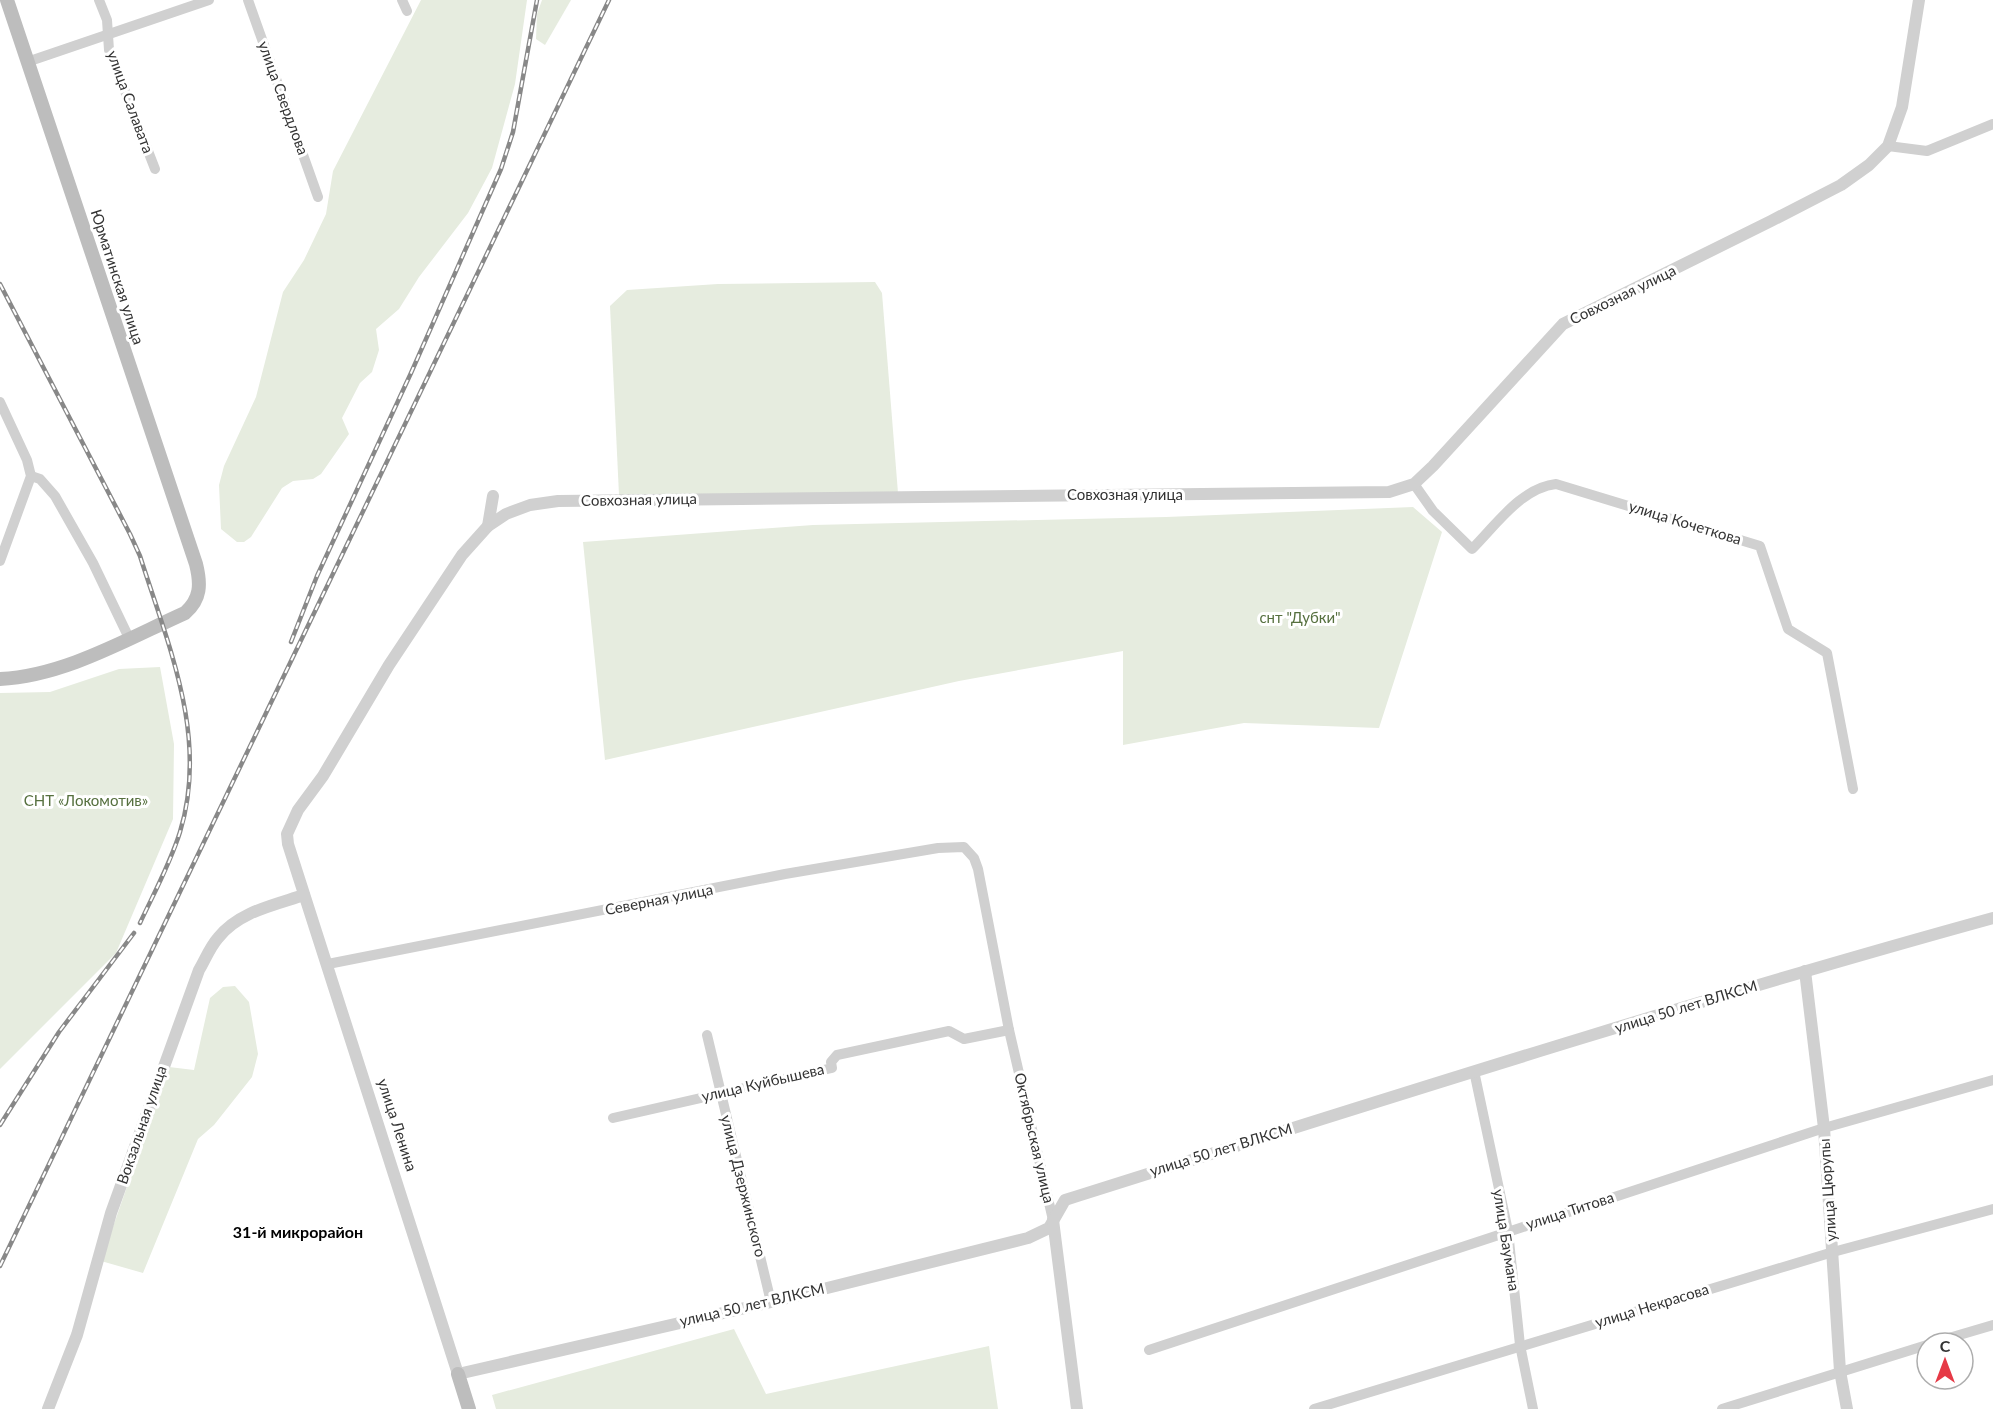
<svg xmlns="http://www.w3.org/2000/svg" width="1993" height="1409" font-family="Lato,sans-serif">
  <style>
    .green { fill: #e6ecdf }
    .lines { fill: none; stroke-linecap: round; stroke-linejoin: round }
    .minor { stroke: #d0d0d0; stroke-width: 10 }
    .tertiary { stroke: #d0d0d0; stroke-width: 12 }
    .secondary { stroke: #bdbdbd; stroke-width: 14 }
    .rail-casing { stroke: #888; stroke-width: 4.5 }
    .rail { stroke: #fff; stroke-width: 2; stroke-dasharray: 7; stroke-linecap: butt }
    .labels { text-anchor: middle; stroke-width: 6; stroke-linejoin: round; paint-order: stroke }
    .street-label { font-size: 15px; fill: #333; stroke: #fff }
    .park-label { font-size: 15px; fill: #56703f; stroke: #fff }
    .neighbourhood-label { font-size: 16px; font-weight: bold; fill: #000; stroke: #fff }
  </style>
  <rect width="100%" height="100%" fill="#fff"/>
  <g class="green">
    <path d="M421 0H527L515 84 492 168 468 213 419 277 399 309 376 329 379 350 372 372 360 383 342 418 349 434 321 474 313 479 293 481 282 488 251 537 244 542H237L221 529 219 485 224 466 256 397 283 292 304 260 326 214 333 171Z"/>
    <path d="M542 0H571L545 45 536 39 537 14Z"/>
    <path d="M875 282 882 293 898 493 619 495 610 306 627 290 718 284Z"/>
    <path d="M1413 507 1442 532 1379 728 1244 723 1123 745V651L959 681 605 760 583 542 813 525 1166 517Z"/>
    <path d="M160 667 174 744 173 819 116 953 0 1069V693L50 692 119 669Z"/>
    <path d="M235 986 249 1002 258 1054 252 1077 214 1125 198 1139 143 1273 101 1261 169 1067 194 1070 210 998 223 987Z"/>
    <path d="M734 1329 766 1394 989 1346 998 1409H496L492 1395Z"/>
  </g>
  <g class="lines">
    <g class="minor">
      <path d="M99 0 107 20 109 50 155 169"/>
      <path d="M248 0 318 197"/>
      <path d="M402 0 407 11"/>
      <path d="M27 62 209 0"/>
      <path d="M1888 146 1927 151 1993 124"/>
      <path d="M0 402 27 460 31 476 0 561"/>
      <path d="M31 476 40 479 55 496 93 563 129 638"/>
      <path d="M1414 484 1433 511 1472 549C1496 525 1521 488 1556 484L1760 546 1788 629 1827 653 1853 789"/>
      <path d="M328 964 785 874 938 848 964 847 974 858 978 869 1009 1030 1053 1220"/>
      <path d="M707 1035 771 1302"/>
      <path d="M1474 1071 1508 1231 1520 1345 1533 1409"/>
      <path d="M613 1118 832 1068 831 1062 837 1055 949 1031 964 1039 1009 1030"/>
      <path d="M1932 1343 1993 1325"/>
      <path d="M1149 1350 1824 1128 1993 1080"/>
      <path d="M1314 1409 1833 1252 1993 1209"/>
      <path d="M1722 1409 1927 1345"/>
    </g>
    <g class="tertiary">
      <path d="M1919 0 1902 107 1888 146 1869 165 1841 185 1771 221 1563 324 1433 466 1414 484 1389 492 558 501 530 505 506 514 488 526 462 555 389 665 323 776 298 810 287 834 288 844 458 1374 771 1302 1028 1238 1049 1228 1065 1200C1373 1103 1681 1004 1993 918"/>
      <path d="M488 526 493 496"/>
      <path d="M1805 971 1824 1128 1840 1371 1847 1409"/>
      <path d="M1053 1220 1077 1409"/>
      <path d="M48 1409 77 1335 111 1213 199 970C205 960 210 947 218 938 238 912 274 905 304 895"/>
    </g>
    <g class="secondary">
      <path d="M0 679C64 676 127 639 185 613 201 599 201 584 196 564L7 0"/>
      <path d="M458 1374 469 1409"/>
    </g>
    <g class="rail-casing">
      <g id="rail">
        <path d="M0 284 130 534 140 556C168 645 209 737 180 832 170 864 154 893 140 923"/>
        <path d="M291 642 317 576 411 373 501 169 513 132 537 0"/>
        <path d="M0 1125 59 1032 134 933"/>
        <path d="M0 1266 609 0"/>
      </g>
    </g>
    <use href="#rail" class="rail"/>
  </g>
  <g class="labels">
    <g class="street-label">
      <text transform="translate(283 98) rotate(70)" y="5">улица Свердлова</text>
      <text transform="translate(130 102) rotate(70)" y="5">улица Салавата</text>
      <text transform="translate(117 277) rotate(72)" y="5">Юрматинская улица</text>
      <text transform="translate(1623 295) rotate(-26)" y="5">Совхозная улица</text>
      <text x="1125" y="500">Совхозная улица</text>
      <text transform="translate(639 500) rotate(-1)" y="5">Совхозная улица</text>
      <text transform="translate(1685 523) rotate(17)" y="5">улица Кочеткова</text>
      <text transform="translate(659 900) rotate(-11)" y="5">Северная улица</text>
      <text transform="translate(1686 1007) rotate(-17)" y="5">улица 50 лет ВЛКСМ</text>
      <text transform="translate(763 1083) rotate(-13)" y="5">улица Куйбышева</text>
      <text transform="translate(142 1125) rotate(-71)" y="5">Вокзальная улица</text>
      <text transform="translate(397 1125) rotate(72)" y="5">улица Ленина</text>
      <text transform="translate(1034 1138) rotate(77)" y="5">Октябрьская улица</text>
      <text transform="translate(1221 1150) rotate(-17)" y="5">улица 50 лет ВЛКСМ</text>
      <text transform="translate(743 1186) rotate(76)" y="5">улица Дзержинского</text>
      <text transform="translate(1828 1190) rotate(-94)" y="5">улица Цюрупы</text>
      <text transform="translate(1570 1211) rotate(-18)" y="5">улица Титова</text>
      <text transform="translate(1506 1240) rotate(81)" y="5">улица Баумана</text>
      <text transform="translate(752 1305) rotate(-13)" y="5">улица 50 лет ВЛКСМ</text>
      <text transform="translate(1652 1306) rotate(-17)" y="5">улица Некрасова</text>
    </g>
    <g class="park-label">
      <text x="1300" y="623">снт "Дубки"</text>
      <text x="86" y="806">СНТ «Локомотив»</text>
    </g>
    <g class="neighbourhood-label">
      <text x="298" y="1238">31-й микрорайон</text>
    </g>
  </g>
  <g transform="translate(1945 1361)"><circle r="28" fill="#ffffff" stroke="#adadad" stroke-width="1.5"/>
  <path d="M0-4.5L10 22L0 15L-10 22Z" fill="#e63946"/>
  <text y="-9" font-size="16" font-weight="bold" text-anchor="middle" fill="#333333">С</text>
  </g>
</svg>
